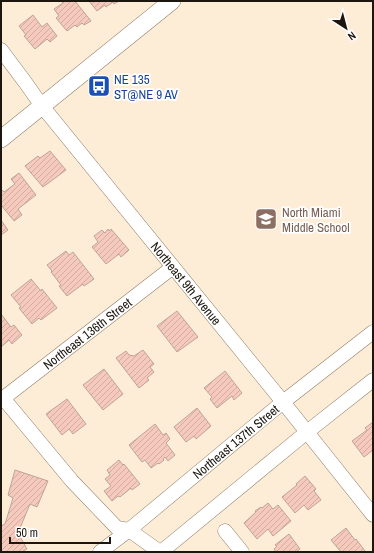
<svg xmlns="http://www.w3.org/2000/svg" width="374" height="553" font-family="'Archivo Narrow',sans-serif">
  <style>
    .building { fill: url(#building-hatch); stroke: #bfa39a }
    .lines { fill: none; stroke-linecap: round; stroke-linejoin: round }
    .minor-casing { stroke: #8d7e69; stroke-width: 15 }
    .major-casing { stroke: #8d7e69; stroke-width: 18 }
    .minor { stroke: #fff; stroke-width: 14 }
    .major { stroke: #fff; stroke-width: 17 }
    .labels { text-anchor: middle; stroke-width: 3.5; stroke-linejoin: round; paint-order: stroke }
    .transit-label { font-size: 13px; fill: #164399; stroke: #fff; text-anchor: start }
    .education-label { font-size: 13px; fill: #785e54; stroke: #fff; text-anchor: start }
    .street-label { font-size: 13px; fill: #1c160e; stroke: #fff }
  </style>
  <defs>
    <pattern id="building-hatch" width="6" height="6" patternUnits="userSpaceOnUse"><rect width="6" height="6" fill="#f5c9bb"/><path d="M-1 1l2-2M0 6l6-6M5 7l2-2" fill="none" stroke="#d1aca0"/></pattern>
  </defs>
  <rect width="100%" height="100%" fill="#feedd6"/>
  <g class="building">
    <path d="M61 1H75L91 21 84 25 82 23 77 27 75 25 67 31 56 18 59 16 54 9 63 3Z"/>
    <path d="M89 1H119L114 4 113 2 106 7 105 5 97 11Z"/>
    <path d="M33 15 42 27 47 23 57 36 50 42 47 39 35 49 24 36 26 35 19 26Z"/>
    <path d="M50 151 66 170 43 187 25 166 38 156 40 158Z"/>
    <path d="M19 173 36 195 18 209 22 215 14 221 1 205V189L4 192 15 184 11 179Z"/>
    <path d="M1 220 8 230 1 235Z"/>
    <path d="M108 229 109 231 111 229 129 250 121 257 119 254 106 264 92 247 98 242 94 236 102 230 105 233Z"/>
    <path d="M66 251 69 255 73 252 94 279 84 286 83 284 67 296 59 286 61 285 51 272 52 271 47 265Z"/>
    <path d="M31 279 41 291 42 289 57 308 41 320 39 318 32 324 19 308 21 307 11 295Z"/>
    <path d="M177 311 198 337 177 352 157 326Z"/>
    <path d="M1 314 11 327 14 325 22 335 12 344 9 340 1 347Z"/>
    <path d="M143 350 154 364 150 367 154 372 147 378 149 380 139 388 116 358 126 351 129 355 134 356Z"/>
    <path d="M104 369 123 394 103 410 83 385Z"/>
    <path d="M225 371 242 393 234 400 232 396 217 408 210 399 212 397 204 388Z"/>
    <path d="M67 399 86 424 73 434 69 429 62 435 46 414Z"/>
    <path d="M197 408 211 426 196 439 194 436 186 442 174 427Z"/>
    <path d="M373 422V450L364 457 352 441 367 430 365 428Z"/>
    <path d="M155 424 163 435 166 433 170 439 166 443 175 455 168 461 165 457 163 459 164 460 159 464 158 463 151 468 145 460 142 462 129 445Z"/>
    <path d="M119 460 123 465 124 464 140 484 132 490 131 488 120 497 118 496 112 501 104 491 111 486 105 479 110 475 107 470Z"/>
    <path d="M15 470 48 481 37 507 30 504 18 533 27 549 23 551V552H1V526L5 524 13 498 8 495Z"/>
    <path d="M305 476 316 489 314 491 321 500 308 510 304 505 295 513 282 497 297 485 296 484Z"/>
    <path d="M268 503 273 509 278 505 291 521 273 536 268 529 257 539 244 523 256 512 255 511 261 507 262 508Z"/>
    <path d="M346 528 355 540 356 539 365 551H364L365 552H341L331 540Z"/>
    <path d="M289 534 300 549 296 552H276L274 549 277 546 275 545Z"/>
  </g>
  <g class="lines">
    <g class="minor-casing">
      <g id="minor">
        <path id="s1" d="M1 50 25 82 42 106 283 402 373 515"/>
        <path d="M3 398 72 481 117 528 129 530 160 552"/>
        <path id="s2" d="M1 400 173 267"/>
        <path d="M225 531 242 552"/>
        <path id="s3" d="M100 552 129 530 283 402 373 332"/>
        <path d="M161 552 307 432 373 380"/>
      </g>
    </g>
    <g class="major-casing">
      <path id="major" d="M1 139 172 1"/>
    </g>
    <use href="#minor" class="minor"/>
    <use href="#major" class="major"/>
  </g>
  <defs>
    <g id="bus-square" transform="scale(1.15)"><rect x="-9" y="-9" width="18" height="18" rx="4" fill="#1a4fb4" stroke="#fff"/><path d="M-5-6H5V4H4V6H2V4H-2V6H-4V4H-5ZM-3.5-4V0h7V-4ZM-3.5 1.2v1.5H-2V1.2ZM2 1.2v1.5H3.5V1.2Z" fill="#fff"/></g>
    <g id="school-square" transform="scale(1.15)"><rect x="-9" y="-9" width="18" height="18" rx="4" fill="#8d6e63" stroke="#fff"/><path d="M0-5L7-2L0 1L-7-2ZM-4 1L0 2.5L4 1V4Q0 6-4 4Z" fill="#fff"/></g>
  </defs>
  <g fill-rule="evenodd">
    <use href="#bus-square" x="99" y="86"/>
    <use href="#school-square" x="266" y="219"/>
  </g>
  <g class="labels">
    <g class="transit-label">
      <text x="114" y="84">NE 135<tspan x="114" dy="15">ST@NE 9 AV</tspan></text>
    </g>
    <g class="education-label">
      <text x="282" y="217">North Miami<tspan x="282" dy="15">Middle School</tspan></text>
    </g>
    <g class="street-label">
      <text dy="5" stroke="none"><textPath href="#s1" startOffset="298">Northeast 9th Avenue</textPath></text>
      <text dy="5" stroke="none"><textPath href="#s2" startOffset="109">Northeast 136th Street</textPath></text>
      <text dy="5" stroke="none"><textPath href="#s3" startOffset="175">Northeast 137th Street</textPath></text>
    </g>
  </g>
  <rect width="374" height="553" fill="none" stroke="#1c160e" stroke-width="4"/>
  <g transform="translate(346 28) rotate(144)" stroke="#ffffff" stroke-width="3" paint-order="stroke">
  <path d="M0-3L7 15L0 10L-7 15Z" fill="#1c160e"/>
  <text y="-6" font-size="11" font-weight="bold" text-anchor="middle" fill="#1c160e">N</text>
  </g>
  <path d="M10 537v6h100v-6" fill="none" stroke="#1c160e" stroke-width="2"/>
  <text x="16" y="537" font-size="12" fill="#1c160e" stroke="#ffffff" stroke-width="3" paint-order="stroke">50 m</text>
</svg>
